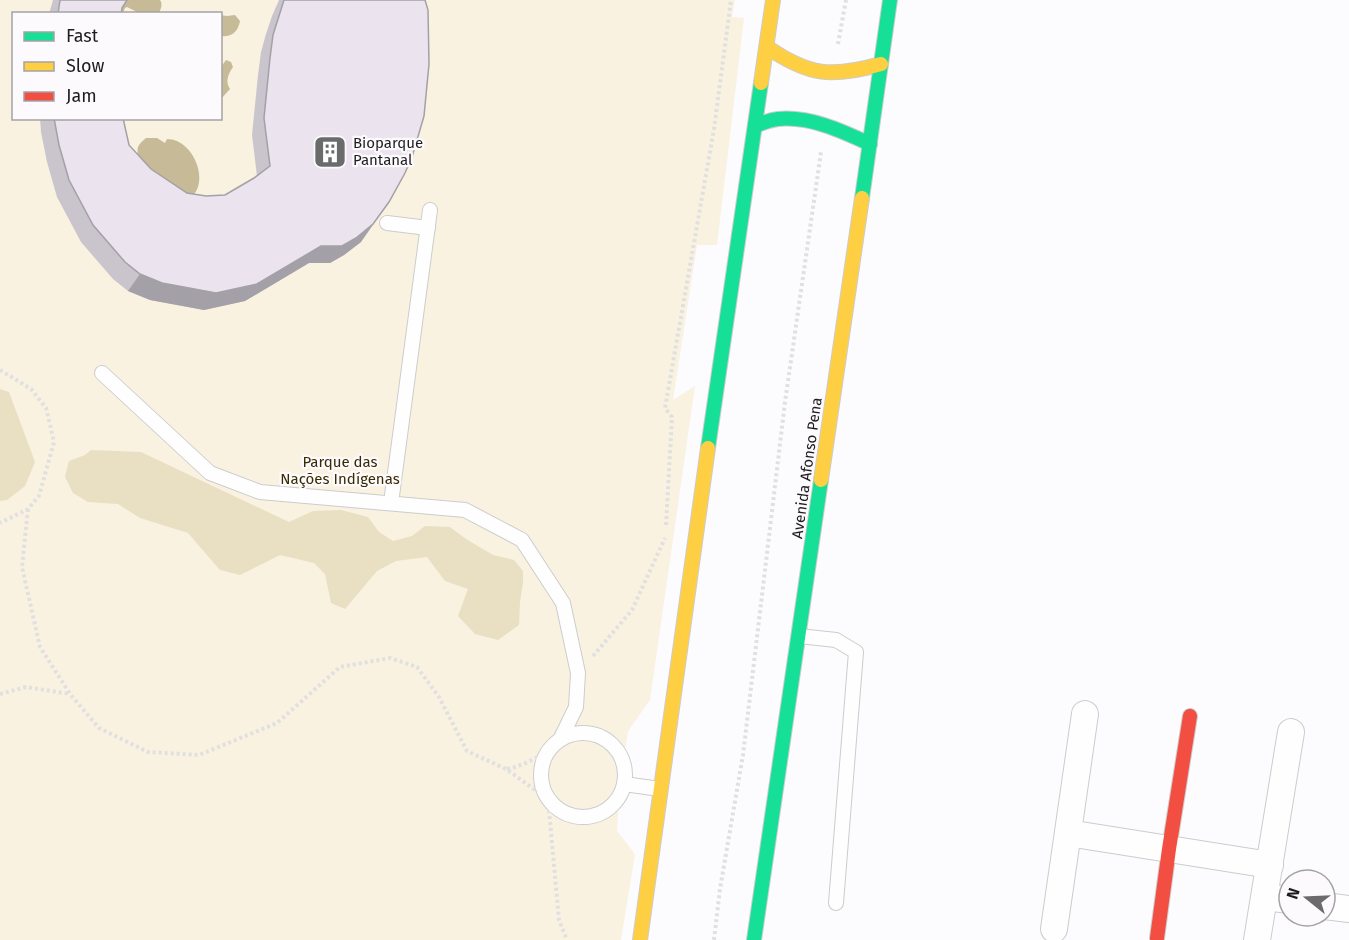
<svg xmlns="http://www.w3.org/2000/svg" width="1349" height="940" font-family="'Fira Sans',sans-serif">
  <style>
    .green { fill: #f9f2e0; fill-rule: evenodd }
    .forest { fill: #e9dfc3 }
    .water { fill: #c6ba97 }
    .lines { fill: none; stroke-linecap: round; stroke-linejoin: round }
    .lane-casing { stroke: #cdcccd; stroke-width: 16 }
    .street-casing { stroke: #cdcccd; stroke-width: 28 }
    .fast-casing { stroke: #cdcccd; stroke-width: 16 }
    .slow-casing { stroke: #cdcccd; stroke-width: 16 }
    .jam-casing { stroke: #cdcccd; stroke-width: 16 }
    .path { stroke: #e0e0e1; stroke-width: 4; stroke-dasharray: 3 3; stroke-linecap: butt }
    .lane { stroke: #fffeff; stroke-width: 14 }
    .street { stroke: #fffeff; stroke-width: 26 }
    .fast { stroke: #16e098; stroke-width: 14 }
    .slow { stroke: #ffcf43; stroke-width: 14 }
    .jam { stroke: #f24e42; stroke-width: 14 }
    .wall { fill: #cac4cd }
    .shaded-wall { fill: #a4a0a7 }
    .building { fill: #ebe4ee; stroke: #a4a0a7; stroke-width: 1.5 }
    .labels { text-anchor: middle; stroke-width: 4.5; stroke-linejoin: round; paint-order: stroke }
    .poi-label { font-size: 15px; fill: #1e1d1e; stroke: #fdfafe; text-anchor: start }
    .park-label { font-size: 15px; fill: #372b00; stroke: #fdfafe }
    .street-label { font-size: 15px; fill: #1e1d1e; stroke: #fdfafe }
  </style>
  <rect width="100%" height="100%" fill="#fcfbfd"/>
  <path class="green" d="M0 0H735L732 17 744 18 717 245H697L673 400 695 386 650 700 628 731 620 781 617 831 635 854 621 940H0ZM14 14H220V118H14Z"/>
  <g class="forest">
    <path d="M0 389 9 392 35 462 25 486 7 500 0 501Z"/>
    <path d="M91 450 141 452 289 522 313 511 341 510 368 517 379 532 393 541 412 536 425 526 450 527 466 539 493 555 514 560 523 571V583L520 602 519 625 498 640 475 634 458 616 468 589 445 581 427 557 396 561 377 571 345 609 331 603 325 574 314 563 280 555 240 575 220 570 188 533 140 518 118 504 88 502 73 493 65 477 69 461 85 455Z"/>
  </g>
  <g class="water">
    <path d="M124 0H160C163 4 161 9 159 13H139L127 7 125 8 123 13 117 14Z"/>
    <path d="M220 15 227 16 235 15 240 21C238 32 232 37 221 36Z"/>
    <path d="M226 60 231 62 233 67C228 74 225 82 230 89L221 99V67Z"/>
    <path d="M146 138H157L165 143 167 139C195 139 212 187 188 199L136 166C142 151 131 150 146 138Z"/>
  </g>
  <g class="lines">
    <g class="lane-casing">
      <g id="lane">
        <path d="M387 223 428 228"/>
        <path d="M102 373 210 473 260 492 465 510 522 540 563 603 578 673 576 707 560 740"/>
        <path d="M391 503 430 210"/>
        <path d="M799 636 836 640 856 652 836 903"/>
        <circle cx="583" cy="775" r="42"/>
        <path d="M624 784 660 789"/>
      </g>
    </g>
    <g class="street-casing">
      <g id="street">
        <path d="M1068 833 1270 865"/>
        <path d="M1265 897 1289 900"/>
        <path d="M1325 906 1349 909"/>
        <path d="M1054 929 1085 714"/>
        <path d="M1257 940 1291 732"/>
      </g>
    </g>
    <g class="fast-casing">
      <g id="fast">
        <path d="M755 126C762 123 770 120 778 119 810 116 842 131 870 144"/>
        <path d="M862 198 890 0"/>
        <path d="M708 448 761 83"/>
        <path d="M754 940 821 480"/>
      </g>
    </g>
    <g class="slow-casing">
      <g id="slow">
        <path d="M767 47C809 76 832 78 881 64"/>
        <path d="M761 83 773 0"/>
        <path d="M821 480 862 198"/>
        <path d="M640 940 708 448"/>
      </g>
    </g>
    <g class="jam-casing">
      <path id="jam" d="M1157 938 1169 849 1190 716"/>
    </g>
    <g class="path">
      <path d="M838 44 846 0"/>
      <path d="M0 370 31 389 46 408 54 442 39 496 28 509 0 523"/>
      <path d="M28 509 22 567 40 647 70 694 99 728 148 752 199 755 277 723 340 667 390 658 417 667 439 697 467 751 506 769 548 799 559 920 567 940"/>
      <path d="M666 525 672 417 665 408 714 129 731 0"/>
      <path d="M593 656 632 610 665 538"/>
      <path d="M0 694 26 687 70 694"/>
      <path d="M507 769C522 766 534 759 547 752"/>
      <path d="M714 940 720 889 743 755 785 402 821 152"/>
    </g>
    <use href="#lane" class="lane"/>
    <use href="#street" class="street"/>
    <use href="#fast" class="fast"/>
    <use href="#slow" class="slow"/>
    <use href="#jam" class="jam"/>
  </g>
  <g class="wall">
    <path d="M53 0H127L122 8 121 14H49Z"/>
    <path d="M279 0H425L361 242 344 255 330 263H309L245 301 204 310 150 300 128 291 113 279 81 242 57 197 47 162 41 132 40 118H123L129 145 151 169 187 193 206 196 225 195 257 176 252 135 258 75 261 52 266 34 272 16Z"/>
  </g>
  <path class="shaded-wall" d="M389 202 361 242 344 255 330 263H309L245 301 204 310 150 300 128 291 140 274Z"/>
  <g class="building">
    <path d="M60 0H127L122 8 121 14H58Z"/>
    <path d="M284 0H425L428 10 429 64 424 116 412 157 405 173 389 202 373 224 356 238 342 246H321L257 284 216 293 162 283 140 274 125 262 93 225 69 180 59 145 54 118H123L129 145 151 169 187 193 206 196 225 195 254 178 270 166 264 118 270 58 273 35Z"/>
  </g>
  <defs>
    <g id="building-square" transform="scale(1.725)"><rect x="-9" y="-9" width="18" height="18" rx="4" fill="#6c6b6c" stroke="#fdfafe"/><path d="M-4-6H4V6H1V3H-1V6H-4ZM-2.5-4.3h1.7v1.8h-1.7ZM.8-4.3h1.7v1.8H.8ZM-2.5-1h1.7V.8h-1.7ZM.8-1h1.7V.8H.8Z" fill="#fff"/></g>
  </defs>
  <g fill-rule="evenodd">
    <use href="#building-square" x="330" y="152"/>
  </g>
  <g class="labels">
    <g class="poi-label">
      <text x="353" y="148">Bioparque<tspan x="353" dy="17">Pantanal</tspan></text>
    </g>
    <g class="park-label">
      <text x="340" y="467">Parque das<tspan x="340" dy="17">Nações Indígenas</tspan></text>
    </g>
    <g class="street-label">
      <text transform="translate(807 468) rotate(-82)" y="5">Avenida Afonso Pena</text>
    </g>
  </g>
  <rect x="12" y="12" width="210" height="108" fill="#fdfafe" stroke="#a4a2a4" stroke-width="1.5"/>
  <rect x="24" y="32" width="30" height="9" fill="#16e098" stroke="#a4a2a4" stroke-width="1.5"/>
  <text x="66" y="42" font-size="18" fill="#1e1d1e">Fast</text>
  <rect x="24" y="62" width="30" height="9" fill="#ffcf43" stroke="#a4a2a4" stroke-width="1.5"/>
  <text x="66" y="72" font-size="18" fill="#1e1d1e">Slow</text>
  <rect x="24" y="92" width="30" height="9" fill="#f24e42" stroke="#a4a2a4" stroke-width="1.5"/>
  <text x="66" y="102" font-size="18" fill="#1e1d1e">Jam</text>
  <g transform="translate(1307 898) rotate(288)"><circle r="28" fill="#fdfafe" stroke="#a4a2a4" stroke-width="1.5"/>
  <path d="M0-4.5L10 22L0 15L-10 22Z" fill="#6c6b6c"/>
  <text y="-9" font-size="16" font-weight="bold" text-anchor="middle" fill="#1e1d1e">N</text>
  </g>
</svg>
